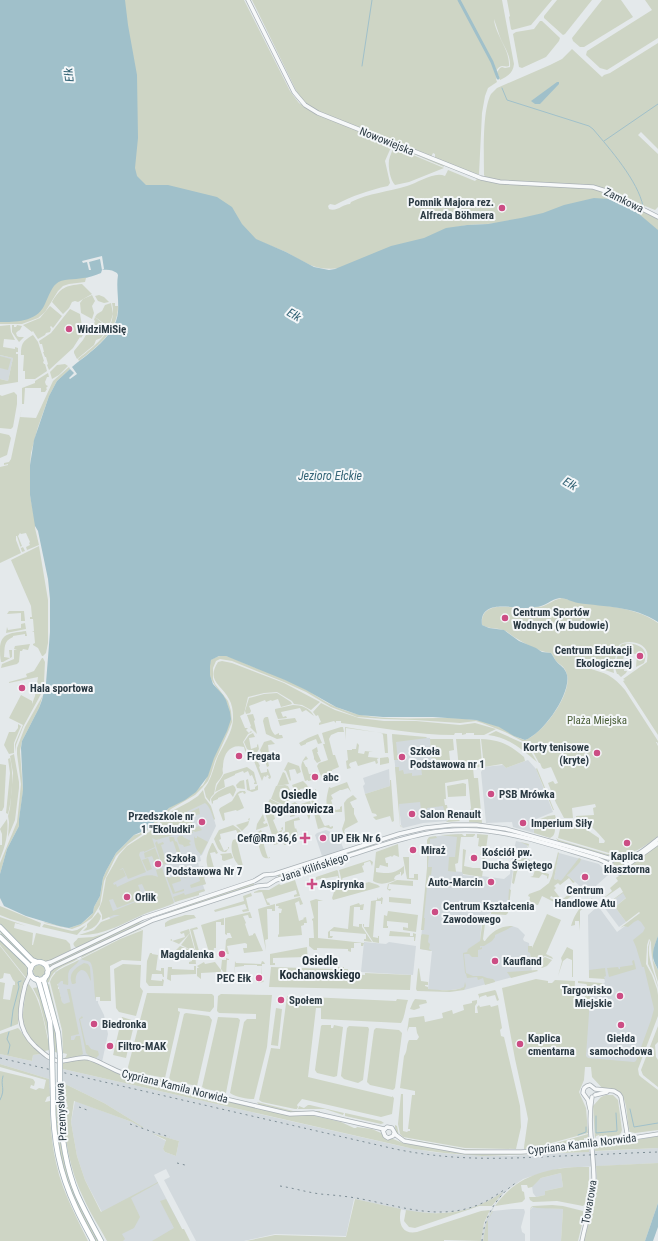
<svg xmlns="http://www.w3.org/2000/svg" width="658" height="1241" font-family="'Roboto Condensed',sans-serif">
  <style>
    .built { fill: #d2d9dd; fill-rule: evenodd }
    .green { fill: #ced5c5; fill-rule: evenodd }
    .water { fill: #a0c0ca }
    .pier { fill: #e4e9eb }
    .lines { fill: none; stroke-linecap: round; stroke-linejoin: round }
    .stream { stroke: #a0c0ca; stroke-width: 1 }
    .canal { stroke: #a0c0ca; stroke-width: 3 }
    .minor-casing { stroke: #a9b1b6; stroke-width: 5 }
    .major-casing { stroke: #a3b1b7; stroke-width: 6 }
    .minor { stroke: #f7f9fa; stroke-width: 3.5 }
    .major { stroke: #fff; stroke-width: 4.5 }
    .rail { stroke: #7d8d95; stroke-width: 1; stroke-dasharray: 2 4; stroke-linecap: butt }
    .minor-bridge-casing { stroke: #a9b1b6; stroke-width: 5; stroke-linecap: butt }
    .major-bridge-casing { stroke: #a3b1b7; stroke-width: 6; stroke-linecap: butt }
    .minor-bridge { stroke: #f7f9fa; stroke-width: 3.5 }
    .major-bridge { stroke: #fff; stroke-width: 4.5 }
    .poi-dot { fill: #cc4d84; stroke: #f4f7f9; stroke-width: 1.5 }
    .labels { text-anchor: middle; stroke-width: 4; stroke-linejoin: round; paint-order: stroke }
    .street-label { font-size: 11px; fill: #2c3b44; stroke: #f4f7f9 }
    .poi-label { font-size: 11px; font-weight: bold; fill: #2c3b44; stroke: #f4f7f9; text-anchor: start }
    .park-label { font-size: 11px; fill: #4b5f39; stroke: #f4f7f9 }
    .water-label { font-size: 12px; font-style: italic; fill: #366577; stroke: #f4f7f9 }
    .neighbourhood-label { font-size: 12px; font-weight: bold; fill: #1e2c35; stroke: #f4f7f9 }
  </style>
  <rect width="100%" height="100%" fill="#e4e9eb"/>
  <g class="built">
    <path d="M0 355 13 358 8 381 0 379Z"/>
    <path d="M392 735 430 738 435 793 444 806 448 813V821L423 823 403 828 401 825Z"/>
    <path d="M528 760 536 769 553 812 529 822H533L534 833 513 827 512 822 486 823 481 772 484 767 503 765 506 768Z"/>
    <path d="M389 769 390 786 365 794 363 786 365 784 363 778Z"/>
    <path d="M204 801 210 806 216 826 202 855 200 856 201 861 198 862 199 867 203 866 206 875 204 878 206 884 203 885 205 891 199 893V895L179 900 170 905 142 915 114 928 103 903 121 856 180 813Z"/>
    <path d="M326 830 338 835 344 850 324 857 322 856 315 835 317 833Z"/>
    <path d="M459 834 457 859 450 871 463 872V875L482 877V876L504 879 510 874 512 857 516 841 528 844 523 859 515 857 508 904 495 902V905L492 904 491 913 484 915 482 917 480 941 485 942 489 937 512 926 518 928 525 935 523 939 524 941 529 943 532 972 464 990V988L451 990H428L432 951 420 949 428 868 429 837Z"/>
    <path d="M559 853 599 864 608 875 588 893 567 875 561 882 554 879Z"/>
    <path d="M625 891 628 896 615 907 626 922 619 927 604 907Z"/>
    <path d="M598 906 617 932 641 914 649 926 645 966 656 1008 637 1065 584 1060 588 984H603L605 982 604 978 589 977 588 915Z"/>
    <path d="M364 942 386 944 389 942 416 946 413 975 361 972Z"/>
    <path d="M95 952 96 1001H98V1003L104 1015 108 1034 102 1062 74 1057 68 1035 67 1032H69L55 972Z"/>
    <path d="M0 1054 32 1061 33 1055 41 1054 49 1060V1079L0 1064Z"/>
    <path d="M63 1069 400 1146 432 1152 464 1155 509 1156 658 1148V1163L561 1168 529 1177 523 1179 513 1186 504 1193 495 1205 489 1217 493 1211 512 1209H524L525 1212 521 1227 522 1232 525 1234V1241H488V1220L483 1241H481L483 1228 487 1217 500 1195 485 1203 468 1210 453 1212 432 1213 413 1212 354 1199 346 1236 275 1234 244 1241H196L164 1180 170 1177 166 1169 154 1175 182 1229 159 1241H117L85 1180 77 1156 71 1122 75 1101 132 1122 143 1127 104 1103 63 1083ZM153 1134 179 1141 176 1156 165 1152 163 1149 166 1141Z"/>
    <path d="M561 1173 563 1187 545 1191V1195L536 1197 533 1193 532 1186 541 1178Z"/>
    <path d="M533 1207 563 1209 561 1241H530V1210Z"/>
  </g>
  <g class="green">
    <path d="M105 0H244L290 91 299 103 309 110 323 117 391 144 392 145 385 161 390 183 388 186C369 190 352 196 335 205L330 204 328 206 329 209C337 212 343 204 350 204L351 202C369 193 388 192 407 186 418 183 434 171 445 176L448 170 475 181 477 179 488 181 489 178H486L484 175C484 154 482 111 491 94 493 92 495 90 497 88L550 65 562 59 572 49 602 77 604 75 610 73 658 43V149L641 132 638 135 658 154V207L655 210 645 206 644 210 658 218V255L579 219 467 225 446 229 444 232 341 268C316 271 307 264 286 252L138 192Z"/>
    <path d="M252 0H502L514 64C513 73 508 76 500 80L497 72 500 68 502 67 505 68 510 67C511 55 504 47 500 37 498 31 496 25 494 19 495 35 510 49 509 66 507 67 504 66 502 66 495 67 495 77 497 82L488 88 485 96 482 113 479 174 475 175 435 158V154L433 153 431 157 315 110C305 104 299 97 294 86Z"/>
    <path d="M507 0H552L531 25 512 30 511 29 509 17 510 16Z"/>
    <path d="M557 0H592L565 34 563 35 544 18V16Z"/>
    <path d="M602 0H621L633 17 584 47H580L573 41 572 38Z"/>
    <path d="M645 0H658V38L607 70 600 68 586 55 587 51 652 10Z"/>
    <path d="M540 21H542L560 38 559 41 546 57 522 68 519 67 513 34 516 32 534 29Z"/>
    <path d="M395 146 443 165 444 167Z"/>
    <path d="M394 147 444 168 409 182 395 185C390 180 388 167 389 160 390 156 392 151 394 147Z"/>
    <path d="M88 277 86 278 85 282 69 284 63 286 58 291 45 312 38 318 22 324H0V303L45 279Z"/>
    <path d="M82 284 92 294 78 302 75 301 72 302 69 308 63 314 52 302C61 287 65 286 82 284Z"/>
    <path d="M92 295 95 301 92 306 94 313 92 319 81 313 80 303 83 299Z"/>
    <path d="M99 295 104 297 109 302 104 303 98 301 95 296Z"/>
    <path d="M111 303 113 314 109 327 95 317 97 314 102 311 105 305Z"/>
    <path d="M112 303H115V306H118C118 331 97 347 79 361L78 359C96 345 118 329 112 303Z"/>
    <path d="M50 306 62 316 53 328 51 326 50 327 51 329 50 332 46 333 45 335 38 339 33 331 32 332 23 325 40 318Z"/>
    <path d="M70 309 80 314 82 326 87 328 84 333 80 330 81 327 77 333 80 335 81 334 83 335 81 338 80 337 73 348 49 370 47 365 48 364 46 357H45L43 352H44L42 344H40L39 341 51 333Z"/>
    <path d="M95 317 108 328 101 338 96 340 94 345 77 359 74 353V351L83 340 90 328H92L95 321 94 320Z"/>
    <path d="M10 325 11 332 15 340 4 339 3 347 15 349V347L18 348V352H16V354H18V382L0 385V379L8 381 13 358 0 355V326Z"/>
    <path d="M12 325H14V327H16L17 325 22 326 20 330 18 331 16 333 17 336 19 337H24L19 342 12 332Z"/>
    <path d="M33 335 38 342 44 361 43 362 44 364H45L47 371 35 379H25V371H23L24 355H21C21 343 23 341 33 335Z"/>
    <path d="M0 356 11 359 8 370 0 368Z"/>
    <path d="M65 364 68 366 59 375 52 379 50 372 57 365Z"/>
    <path d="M69 367 70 369 57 381 49 396 38 427 31 453 30 465V495L35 521V528L39 545 27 550 26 547 30 545 29 543 30 542 26 533 21 534 20 533 18 536 22 546 20 547 21 548 23 547 25 551 22 552 17 536H16V540L21 553 0 563V467L8 465V464L4 465V463L9 462 11 459 22 407 20 417 36 418 53 381Z"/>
    <path d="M48 373 49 377H47L45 382 46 385 48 386 46 388 47 389 45 392H41V388H25L24 404H22V388L35 383V381Z"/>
    <path d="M14 392 17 395V404L13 427 11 429 0 428V395L2 396Z"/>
    <path d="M0 433 9 435 11 438 7 455 0 458Z"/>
    <path d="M39 546 48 600V643L46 653 43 656H42L38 648 33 645V644L35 643 34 632H32L34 631 33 619H30V617H32L31 606 11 560Z"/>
    <path d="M562 598C593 607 630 603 658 623V735L623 681 625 680 623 679 647 662C647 659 648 655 647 652 644 642 627 639 619 645L613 666 614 673 587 664H586L581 660 579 661C587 670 598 670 608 675 615 679 620 684 625 690L658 741V744L657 742H656L658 746V836C639 851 633 855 609 853L558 838 560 829 563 826H581L599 838V843H604L605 841C597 832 589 821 576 820V816L594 815 593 808 596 807 595 804 572 808 573 818H564L556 803 548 783 553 781 555 784 558 783 551 767 544 769 542 768 540 763H539L532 750 526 743 505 732 482 723 476 721 460 723 415 720 384 719 357 717 331 707 306 692 284 682 232 661 220 659 216 661 213 668V679L215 684 228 701 231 711 232 722 228 732 215 761 211 774 208 781 202 788 195 795 171 809 154 826 128 844 116 856 104 881 100 905 92 918 80 926 72 929 45 923 44 922 69 928 81 924 87 919 93 913 94 907 100 896 103 878 106 871 116 853 134 835 139 834 169 808 203 785C208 777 210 768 213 759 219 744 233 727 229 710 225 690 203 683 211 660 216 657 220 655 226 656 235 658 245 664 254 667 272 674 290 681 307 690 317 696 326 703 336 707 379 726 429 714 475 720 484 721 496 725 504 729 511 734 517 738 525 740 543 734 572 694 567 675 565 666 561 666 556 661 554 658 553 655 551 653 539 652 524 643 514 637 511 635 507 631 503 630 495 627 492 630 482 625 480 602 506 607 520 608 526 608 533 608 539 607 547 606 552 600 562 598Z"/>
    <path d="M9 611H24L25 621H21V613L7 614Z"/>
    <path d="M25 623 26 629 6 633 7 627 8 630 21 628V624Z"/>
    <path d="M26 631 27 636H25V634L13 636V637C3 641 5 648 4 657L10 658 9 650H12V657L3 662H1C0 657 0 653 0 649 0 632 13 633 26 631Z"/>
    <path d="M30 644 28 650 23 649 22 651H20L19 662 17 664 1 668 2 664 14 659V650L17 649H14L15 646Z"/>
    <path d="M622 644C634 642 651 647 644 663L636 667 637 654 624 653 623 663H625L624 671H627L626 673 621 677 618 674H617L615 668 619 647Z"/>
    <path d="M42 658H43L45 662 44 682 41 694 23 727 16 745 15 752V744L23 725 9 718 21 695 32 701V704L35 696 38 677 9 683V682L27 677 26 674 34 671Z"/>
    <path d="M222 661 232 663 284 683 320 702 311 710 302 705 294 704 292 701 277 692 264 693 248 697 244 714 240 716 245 728H248L246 730 249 733 251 731 252 732 248 734 243 742 247 752 248 753 246 754 244 747C230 743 223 754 223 767 222 769 223 772 223 773 222 777 218 781 216 784 215 787 215 791 214 794 211 797 210 798 210 802L206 797 204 789C212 779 213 768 218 756 224 744 234 730 233 716 233 711 232 704 229 699 221 684 206 681 218 662Z"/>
    <path d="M277 693 291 702 292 704 281 707 278 699 272 701 271 700 266 702 265 700 249 706 251 711 250 713 246 714 245 711 249 698 264 694Z"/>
    <path d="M43 695 39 708 22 741 20 751 23 791 19 819V826L7 849 0 874V863L17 822 18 813 21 784 17 754V748L25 727Z"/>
    <path d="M321 703 335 710 359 718 384 721H416L460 725 475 723 496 729 484 735H474V733H466V734L462 735V733H455L454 735C416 735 379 727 341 723V721H336V723L334 721 319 725V723L321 722 318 715 316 716 313 712Z"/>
    <path d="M293 705C301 705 310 708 314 716L306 710 302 712 300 708 281 712 283 717 286 716 287 718 278 719 275 711V709Z"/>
    <path d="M253 714 255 720 254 721 257 734 250 727 251 726 247 715Z"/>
    <path d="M266 717H268C270 724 270 730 275 735L279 733V735H282L283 738 277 739 266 734 263 721 264 718Z"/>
    <path d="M295 718 297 722 280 726 278 720Z"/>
    <path d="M18 724 21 726 14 743V753L9 754 4 745 9 732H15L18 728Z"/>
    <path d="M341 727H343L344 732H338L331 735 329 739 333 755H335L339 767 332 770V771L326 773 327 778 336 775 337 777 323 781 317 766 319 763 328 760 323 744H325L322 733Z"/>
    <path d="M345 727 387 734 388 753H385L383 735 382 733 346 728V740Z"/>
    <path d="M496 731 527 745 537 762C522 750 509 737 488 735Z"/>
    <path d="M253 733 255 737 249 738 251 749 257 747V745L258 744 259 749 256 754H254L250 753 249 750 247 749 244 742 249 735Z"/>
    <path d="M318 734 322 743 318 744 316 739 306 743V744L301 746 299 743 308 738Z"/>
    <path d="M392 734 426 737 427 738 396 742 398 760H394Z"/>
    <path d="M430 739H453L454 750 449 751 451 769 459 768 456 739H480L482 764 480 767 473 768 474 778H478L482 823 469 822V813L471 808 468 779 445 783 446 799H444L445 805H447L449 818 451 820H459L460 821 447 822 446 821H448V813H445L443 806 427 808 428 815 422 816 420 802 399 804 400 825 403 828 400 826 395 767H399V771L403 770 404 774 412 773V776L422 775 421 766 432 765Z"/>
    <path d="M481 739C501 740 510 745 524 757L525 761 506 768 502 764 484 767Z"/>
    <path d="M271 740 275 744 268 745 269 754 271 755 277 754V752H279L280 756 269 760 263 757 260 750 264 742Z"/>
    <path d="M357 743 359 745 358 753 364 754 365 751 373 752H369L368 757 379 758 377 759 378 763 376 764 375 761 358 766 356 761 350 763 349 765 351 768 347 769 346 761 348 760 347 750H352V749H356Z"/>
    <path d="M317 747 318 752H317L321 761 317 763 314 759V757L312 750Z"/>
    <path d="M14 754 19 782V788L15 820 8 837 9 822 8 816 10 808 13 773 10 756Z"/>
    <path d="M306 756 308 759 303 761 306 767H307L309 774H311L313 780 308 781V780L305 781C302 769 298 766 306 756Z"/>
    <path d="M256 757 268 761 269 766 267 767 265 761 258 762 260 766 259 767 261 773 267 772V769H268L271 777 270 779 268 778 269 776 267 775 266 777 264 776 262 781 254 761Z"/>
    <path d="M388 757 389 759V763L380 765V758Z"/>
    <path d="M10 758C14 773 12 800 8 814L6 813 10 773 8 759Z"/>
    <path d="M288 762 299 766 301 772 297 774 295 769 289 770 291 780 290 781 286 771 284 770Z"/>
    <path d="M0 764 6 765V769L4 807 2 811H0Z"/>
    <path d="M247 767 254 772 257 784H254V783L255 782 252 775 250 776 248 771 244 773 243 771 235 774V775L224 780 225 787 215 792 217 785 224 774Z"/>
    <path d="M537 768 554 810H553L536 769Z"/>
    <path d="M283 772 285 773 289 784 277 786Z"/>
    <path d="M248 779 250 790 255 789V787L258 785V790L252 792 247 790 246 780Z"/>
    <path d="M244 780 245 789 237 788 236 785 240 781Z"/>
    <path d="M390 780H391L394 821 392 822 390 816 376 820 373 817 377 816 376 814 372 813 365 794 390 786Z"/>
    <path d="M303 781 307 785 310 792 308 793 306 788 300 789 303 799 309 798 308 795 311 794V796L310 799 304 801 298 799 292 785Z"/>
    <path d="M347 782 351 792 348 788 342 790H340L331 795 333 799 331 800 333 806 336 810 340 809V807L342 806V812H330C324 804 327 796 329 787L331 788Z"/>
    <path d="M463 783 466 784V796L448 797 447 786Z"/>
    <path d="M233 785 235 787 236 790 233 797 230 793 218 798V799L213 801V803L212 804 211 799C216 791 224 788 233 785Z"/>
    <path d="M285 785 288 786 291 792 288 794 286 789H284L283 788 280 789 284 801 289 798 290 802 284 805 271 799 276 786Z"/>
    <path d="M316 789 317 797H315L317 805 313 806 311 800 313 796 312 793Z"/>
    <path d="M203 790 205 798 211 806 215 819 214 820C212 815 210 806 205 803L186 812 193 833H189V831H185V833H181V831H179L178 833H176V831H178L177 828H175L174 826 171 827 173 835 156 840 152 838 155 847 144 852V851L140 852 139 855 146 872 128 879 123 868 119 870 123 869 126 876 113 883 114 885 116 884 117 887C129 882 146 871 158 877L156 870 162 868 174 903C164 908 152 910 142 915 122 924 102 936 79 935L94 930 101 922 120 915H114L102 920V915L99 909 102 901 106 878 119 855 127 846 149 832 164 819 172 811 189 802 198 796ZM142 884 148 897 113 911 109 900 113 899 117 908 143 898 138 885Z"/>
    <path d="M240 791H245L246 793 244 794 243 792 238 794 244 808 237 811 236 810 224 813 225 820 223 821 219 810 220 808 232 801 237 793Z"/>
    <path d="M353 795 357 799 350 802 353 808H354V814L358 822 345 829 344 832 346 834 344 835 342 829 345 820 344 803 347 799Z"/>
    <path d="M270 799 282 805 267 811 265 808Z"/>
    <path d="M310 801 312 809 309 820 306 812 301 804Z"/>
    <path d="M295 802 301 807 303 813 298 814 289 805Z"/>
    <path d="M286 805 294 812 293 813 295 816 290 817V816L292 815 290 811 274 815 275 819 273 820 278 832 282 830 281 828 283 827V829L281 833 272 835 265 813 281 808Z"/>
    <path d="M317 806 320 813 319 814 324 825 325 826 329 825 330 827 333 826V828L331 829 325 827 318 829 313 809Z"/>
    <path d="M199 808 200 814 190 817 188 816V813Z"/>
    <path d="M263 814 265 821 263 822 264 824 267 823 268 826 256 830 257 824Z"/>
    <path d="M555 815 557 823 554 824 534 825 533 822 548 816Z"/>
    <path d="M299 817 300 820 294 821V824L295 829 296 828 299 837 285 840 286 845H284L281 835 285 831V822Z"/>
    <path d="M191 818 194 828 199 826 202 830 195 832 192 830 189 820Z"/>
    <path d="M250 818 248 825 242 831 236 825 249 821 248 819Z"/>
    <path d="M7 819C9 832 5 847 0 859V845H2V834L0 829Z"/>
    <path d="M233 825 240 830 242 835 239 836 236 830 220 834 221 839 219 840 224 851 228 849V847H229V848L226 852C218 853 217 845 214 839L219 830Z"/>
    <path d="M534 827H555C555 831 555 836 550 838L534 833Z"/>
    <path d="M261 830 264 836 262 837C264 844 265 851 268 858L270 857V858C268 858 266 859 263 857 260 853 257 838 256 833Z"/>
    <path d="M462 834 464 836H466V834H475V835L473 837H461L458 863 455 864 456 872 448 871 449 857H455L457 837 440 835Z"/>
    <path d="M477 834 488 835 482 877 463 874 462 872 463 849 466 850 464 866 473 868H481L483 855H480L481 847 478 846 479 838H477Z"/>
    <path d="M278 835 282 843 274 845 272 838Z"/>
    <path d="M179 836H183V837L191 841 189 843 191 845 184 847 183 845 179 844 177 838Z"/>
    <path d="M194 836 195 838H197V836L208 842 201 855C200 853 198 852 197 850 195 847 194 840 194 836Z"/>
    <path d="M436 836 437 838 430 839 428 867H432L431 875H429L428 885 427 887 424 918H425L424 930H421L427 868V840L429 837Z"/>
    <path d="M169 837H174L175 841 177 842 182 857 184 856 186 860 179 862 178 859H179L173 841 170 842Z"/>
    <path d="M241 837 244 840 245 843H243L242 840 237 842 243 866H240C234 862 229 848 233 840Z"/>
    <path d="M391 838 359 851 328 861 327 859Z"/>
    <path d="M556 838 559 840 607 854H618L624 856 627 855 628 856 625 857 617 855 610 856 558 841Z"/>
    <path d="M157 841 158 844 163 842 164 844 161 845 167 863 175 861 162 865 155 843Z"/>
    <path d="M520 842 529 844 525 858 530 860V864C515 864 517 875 514 884L512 883 515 858 517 853H518V857L523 859 528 846 527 845Z"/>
    <path d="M212 843H213L218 853 216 854 215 852 210 853 214 868 215 867 217 872 221 871 223 874 211 878C206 861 204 860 212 843Z"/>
    <path d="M398 844 399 857 394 855 392 857 391 856 385 858 386 863H388V867L380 865 379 868H376V872C387 874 395 874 404 866V873L401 876V872H400V874C397 875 395 875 394 879L396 880C388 883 381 886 373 881L376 852Z"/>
    <path d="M658 845V936L654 947 653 960 658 970V982C653 966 651 956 651 940 644 955 656 973 658 988L654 976 648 964V947L650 940 649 939 647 945 646 964 652 975 657 989 658 995V1016L638 1069 639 1075 641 1077 658 1090V1130L635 1133 630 1132C624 1112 632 1088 603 1089L592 1077 591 1067H585L584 1080 579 1092 586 1108 588 1133 544 1145V1148L524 1149V1147L528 1119 526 1109 515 1059 502 988 536 979 548 981V983H552L555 980 575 981 574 998 580 1007H584L585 996 587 994V985L586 984 578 983V981L601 983 603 984 602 985H591L586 1056 588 1058 634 1062 636 1061 651 1020 654 1009 644 967H642L636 947 633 940 643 932 645 928 641 922 638 920 634 922 628 927 624 926 620 928 640 913 639 912 626 922 615 907 626 898 623 893 604 906 623 892 620 887 600 901 612 891 610 888 618 881 616 878 617 877 625 873 631 865Z"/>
    <path d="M155 848 162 866 157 868 152 856 145 858 144 853Z"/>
    <path d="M558 852 559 853 554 879 557 880V879L561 881 579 858 581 859 580 862 569 874 567 875 575 882 573 883 569 878 560 885 558 883 554 886 556 888 554 890 561 899 559 900 551 896 550 898 559 902 578 887 580 889 560 905 542 896 538 905 529 903 530 897 528 896 529 894 540 890 549 883 552 876Z"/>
    <path d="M231 853 233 858 224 861 222 860V856L220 854Z"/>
    <path d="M403 857H409V878H414V874H418V880L407 879Z"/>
    <path d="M148 858 152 869 147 871 142 860Z"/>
    <path d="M370 860 373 862 372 866 370 861 364 863V865L362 866 364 872 343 878 342 879 344 883 346 882 347 885 345 886H343L339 870Z"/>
    <path d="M322 861 323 863 278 877V875Z"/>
    <path d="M615 861 623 863C624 867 622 870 618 870L615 868 613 863Z"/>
    <path d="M203 867 206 875 204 878 206 884 191 888 190 885 200 881 198 873 187 876V877L184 878 183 875 202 870Z"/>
    <path d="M337 870 338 871 340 882 339 883 337 884V882L339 881 338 876 316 880V877Z"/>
    <path d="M535 870 549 874 548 879 547 878V876L542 874 539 878 530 877 533 876Z"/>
    <path d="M179 874 181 881 172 884 175 892 184 889V891L173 894 166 876 168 875 169 878Z"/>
    <path d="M295 880 300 896 294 897V895L297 894 296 890 266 899 268 903 269 902 270 905H267L262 892 254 893V892L259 890H269L279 884 281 885Z"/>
    <path d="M397 880 413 881V886L389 884 388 889H391L390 891 387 889 388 884Z"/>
    <path d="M369 882 378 885 380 887 333 900 332 898 334 892V886L340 885 342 889Z"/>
    <path d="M254 883V885L153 918 193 903Z"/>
    <path d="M204 889 205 891 199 893V895L175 902 173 897 184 893 185 895Z"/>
    <path d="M509 889 511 890 508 913 506 915 491 914 492 904 495 905V902L508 904Z"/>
    <path d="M251 893 252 896 246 898 249 911 243 912 242 910 247 909 245 904 215 912 214 910 244 901 243 896Z"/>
    <path d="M300 897 303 904 300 905 299 901 295 903 299 921 304 919 303 918 306 917 307 923H304V925L301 926 302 935 278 937V935L279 934V913H281L282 909 278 908 279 906H276V904Z"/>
    <path d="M377 897 378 899 381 898V897L383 898 382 904H381V901H376L373 937 378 938V936H379V943L373 942 363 926V924H364V927H369L371 901 377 900Z"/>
    <path d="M389 897 411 899V904L389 902Z"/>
    <path d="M592 898 593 900 580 911V931L579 921H575V925L571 926C576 911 580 907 592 898Z"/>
    <path d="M316 899 323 901H318V938L364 943 363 946H361V943H354V948H351V952L348 951V949L317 948V950H314L309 946V938H314L313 921 312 920V919L314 918 310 901Z"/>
    <path d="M359 903 360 905 364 904 363 910H360V907H354L353 926 359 927V924H362V927L372 942 364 941V939H366V934L330 931V936H333L332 938H328V932L334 927 348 929 350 906Z"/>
    <path d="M275 904V911H272V909H267L268 939 265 940 266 951 258 909Z"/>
    <path d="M0 906 41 923 40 927 10 919 0 915Z"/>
    <path d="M388 911 418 915 416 932 403 930V927L408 928V923L387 921V926H388V928H383L384 915 387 916Z"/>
    <path d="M98 912 101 916C99 925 92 930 83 931L87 927V924L93 918Z"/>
    <path d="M250 912 252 918H249L248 915 243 916 246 923 245 924 249 936 253 935V934L255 933 263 951 244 953 243 948H247V944L245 943 227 946 229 954H225L226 940 228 938H232L230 933H227V935L225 934V918Z"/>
    <path d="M547 914 561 920 546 954 552 957 553 959 545 956 534 961H532L531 960 530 953 528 952V946H532V948Z"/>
    <path d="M185 915H194L196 918C186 920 177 924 165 927V923C171 918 178 918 185 915Z"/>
    <path d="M484 916 483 921 485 924 483 939 484 941H485C491 932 501 925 513 926L506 930 495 935V937L492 941 484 946H480V948L482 947V949L478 950V957H472L469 954H464L466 973 473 976H482L487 978 493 979 495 981V982L485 985 483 978 478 980 477 977 467 978 466 974 465 973 463 953 467 952 468 949 480 941 483 917Z"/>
    <path d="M0 917 26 926 15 923 14 928 33 933 32 945H33L36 933 66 940 70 944 71 950 47 962 34 960 0 924Z"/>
    <path d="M224 918V925H221V922H216V948H214L213 955 208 949 201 925Z"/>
    <path d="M138 922 142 923 49 967 48 965Z"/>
    <path d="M44 924 72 931 77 930 86 925 77 935 42 927Z"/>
    <path d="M197 927 198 929 193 930 201 958 197 956 190 929Z"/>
    <path d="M140 929H142L120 938 81 958 82 955Z"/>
    <path d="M189 929 190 933 179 944 170 940 172 939V941L185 937 184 933 181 934 180 932Z"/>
    <path d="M0 930 31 962 32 963 31 964 1 935Z"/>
    <path d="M143 930 141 961 122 960 110 966 111 1001H100V997H96V1000C93 991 95 968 90 962 87 960 84 961 81 959L120 939Z"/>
    <path d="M390 931 410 933V936H413V933L416 934 415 941H414V937L389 936Z"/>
    <path d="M109 932 78 947H75C71 942 76 942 78 938L93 937Z"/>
    <path d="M190 933 195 951H175L180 946 193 951 181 945Z"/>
    <path d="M422 934 429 935 428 942 430 944 429 949 432 951 420 949 421 936Z"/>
    <path d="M0 940 28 966 29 975 27 979 0 945Z"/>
    <path d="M0 946 26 979 22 990 18 1024 0 1031V982L5 983 3 999 10 1000 13 985H15V982L13 980 10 974 4 973 3 978 0 979Z"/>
    <path d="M307 947 308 964H302L301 962H306V957L273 958V963H275V965H270V954Z"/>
    <path d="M567 947 573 950V977H572V960L567 958 563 961 558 976 562 961 561 958Z"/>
    <path d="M150 953H152V954L158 955 156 970 161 971V968H164V977H163L162 974H152L151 980 162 981V979L164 980 163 986H149L146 982 147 961Z"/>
    <path d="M180 953H195L196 964H189V962L192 961V956H180Z"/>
    <path d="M545 957 552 960 547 966 542 968 536 962Z"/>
    <path d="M75 958 78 959C67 965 53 968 49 982L46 983C45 968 64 963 75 958Z"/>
    <path d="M226 958 229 959V960H227L226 975 221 969 222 960H226Z"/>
    <path d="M79 960C77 965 72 966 69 971 67 976 69 981 68 985L63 984V981H61L57 985 59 986 58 987V989H59L62 1002 64 1004 70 1002 67 989H70L79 1034 71 1036V1040H74L76 1036H80L83 1054 80 1056 63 1059 66 1057 67 1054 63 1053 62 1030 50 982C54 969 68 966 79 960Z"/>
    <path d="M634 960 636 969 609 977 607 968 618 967 619 969H620V967L633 965 632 961Z"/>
    <path d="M235 961 236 963 261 964 262 961 264 962 265 964H262V980L264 981 263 982 258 983V982H261L262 966H257V965H244V966L235 967 234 982Z"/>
    <path d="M204 962 205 964 215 962 221 970 219 984H217V978H219V972L201 973V979L197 976V968H199L197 966Z"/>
    <path d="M84 963 88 964 90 967 91 981C88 977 88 970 81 970 76 973 75 978 76 983L74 984H72C68 973 75 968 84 963Z"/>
    <path d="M123 964 141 965 140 987 143 991 136 1016 119 1012 116 1008 114 969Z"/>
    <circle cx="39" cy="971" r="6"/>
    <path d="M194 966H196V974L171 975V981L167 979 168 967H172V969L194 970Z"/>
    <path d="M271 967 337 969 338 967H344V969H348V974L365 975V973L411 975 410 990 269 987Z"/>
    <path d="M419 968 421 981 428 982V985H425V986L428 987V989C440 990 454 992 464 987L465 982 466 986 464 990 450 992 417 991 416 989 418 969Z"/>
    <path d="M605 968 606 976 604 977 605 979 589 978V970Z"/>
    <path d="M537 970 538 971 511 978 507 972Z"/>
    <path d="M28 983C41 999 44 1024 49 1044V1050L45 1051 48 1055 29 1038 25 1032 22 1021 26 988Z"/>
    <path d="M49 984 60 1030 61 1045 47 985Z"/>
    <path d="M44 985 55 1030 58 1053 55 1052 52 1024 42 986Z"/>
    <path d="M39 987 48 1021 50 1044 39 1000 33 988Z"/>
    <path d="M495 990 496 991 499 1000 497 1001 495 995 487 997 486 995 480 997V999L478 994Z"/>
    <path d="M147 993 212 994 214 996V1007L210 1012 178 1008V1011L180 1012 165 1078 129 1071 128 1067Z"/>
    <path d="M221 994 272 995 267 1047 254 1099C247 1099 236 1097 230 1093L244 1022 247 1019H256V1014L219 1013 217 1011 218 996Z"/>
    <path d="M287 996 396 1001 397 999 408 1000C405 1008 405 1017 401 1023L321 1019V1008H316L308 1077 392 1097V1096L394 1098 392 1114 381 1117 302 1099 297 1105 298 1107 297 1109H295L262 1102 259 1100 271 1048 280 1049Z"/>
    <path d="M415 999 426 1000 427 1003 419 1005 420 1008 414 1010 410 1009 413 1002Z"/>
    <path d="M477 1000V1003L475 1006V1013H478L477 1007 479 1005 480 1007 490 1005 491 1007 498 1005 502 1028 500 1030 501 1036 504 1037 520 1106 521 1127 516 1149 465 1148 403 1137 400 1134 398 1124 401 1094H403V1131L407 1132 408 1131H410V1129H408L412 1095H415V1091L400 1088 404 1056C408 1051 406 1045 409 1040H417L419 1037 417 1033 416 1027H409L407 1032 409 1018 424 1016 425 1022 443 1018 442 1013 452 1010 453 1014 464 1010 463 1005 472 1003V1001Z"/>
    <path d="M276 1008 282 1009 278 1046 271 1045Z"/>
    <path d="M186 1013 209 1016 212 1020 197 1086 173 1081 169 1079 184 1014Z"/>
    <path d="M82 1016 83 1018 80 1019 86 1045H88L91 1049 98 1051 99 1055 96 1058 90 1057 86 1053 79 1019Z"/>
    <path d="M122 1017 135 1021 126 1058 113 1055Z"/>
    <path d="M218 1017 238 1018 240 1020 226 1093 206 1089 202 1087Z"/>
    <path d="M322 1025H331V1028H333L334 1025 343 1027 337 1076 334 1077 317 1073 315 1070 321 1026Z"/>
    <path d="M349 1026 368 1027 369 1029 363 1080 358 1083 344 1079 341 1076 347 1028Z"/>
    <path d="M658 1026V1042L655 1045 656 1057 658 1060V1087L643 1075 641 1070Z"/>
    <path d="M18 1028 20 1030 27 1040 41 1054 33 1055 32 1061 0 1054V1034Z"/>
    <path d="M376 1028 399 1030 402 1033 395 1088 393 1090 370 1085 367 1082 374 1030Z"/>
    <path d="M83 1059C102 1062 118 1075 137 1080L290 1115H311L341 1122 354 1128H356L357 1127 372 1129 381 1133 384 1137 388 1139H393L403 1143 465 1153 518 1154 552 1152 589 1149V1152L483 1156 444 1153 414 1149 63 1069V1063Z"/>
    <path d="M0 1064 49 1079 50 1096 47 1097 45 1102 50 1101C50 1135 54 1168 68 1199 74 1213 81 1227 88 1241H0V1071L33 1079 35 1082 34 1086 31 1085 30 1088 36 1090 39 1088 44 1089 46 1080 0 1067Z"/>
    <path d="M126 1069 128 1073 166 1080 162 1082 127 1074Z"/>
    <path d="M63 1083 104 1103 143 1127V1128L132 1122 74 1101 71 1122 77 1156 85 1180 101 1212 158 1182V1183L131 1198 140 1217 134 1228 122 1234 125 1239 123 1241H107C99 1226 90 1213 83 1197 70 1170 64 1138 63 1107H68L67 1103 63 1102Z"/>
    <path d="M606 1095H613L618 1100 622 1130 621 1133 619 1135 600 1138 599 1135 596 1136 595 1139 593 1106 601 1097Z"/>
    <path d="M55 1100 57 1103C59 1132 62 1161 73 1188 80 1206 90 1224 99 1241H96C86 1224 76 1207 69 1188 59 1160 55 1131 55 1100Z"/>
    <path d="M257 1102 293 1111H320V1113L309 1111 290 1112 259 1105Z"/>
    <path d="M308 1105H310L344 1113 343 1115 325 1109H298L299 1106 304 1108Z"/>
    <path d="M345 1113 381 1121 384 1123 381 1124 345 1116Z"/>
    <path d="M395 1125 397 1126 399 1136 407 1139 465 1149 518 1151 465 1150 407 1140 397 1135 395 1128Z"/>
    <path d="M151 1133 179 1141 176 1156 165 1152 163 1149 166 1140Z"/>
    <path d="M588 1134V1140L586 1138H584V1141L546 1147V1146Z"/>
    <path d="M658 1136V1148L595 1151V1148L598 1147Z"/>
    <path d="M658 1163V1203L645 1241H584L595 1196 597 1184 596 1166Z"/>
    <path d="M589 1167V1195L587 1202 583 1206 557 1201 533 1202 530 1200 529 1197H536L545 1195V1191L563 1187 561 1173 541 1178 532 1187 528 1188 527 1185H521L522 1191 524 1192 525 1199 522 1202 495 1206C517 1174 552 1166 589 1167Z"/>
    <path d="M503 1192 492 1206H479L415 1228 409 1227 404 1221 406 1210C442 1217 472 1213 503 1192Z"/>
    <path d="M166 1199 182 1229H184L190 1241H152L174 1228 160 1201Z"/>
    <path d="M355 1199 401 1209C398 1222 401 1235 417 1232L481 1211 490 1210 484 1223 481 1241 444 1240V1241H246L275 1235 346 1237Z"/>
    <path d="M552 1205 563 1206 583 1211 584 1216 578 1241H561L563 1209 537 1208 532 1207 530 1210 531 1207 533 1206Z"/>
    <path d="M492 1211H493L488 1220V1241H483L486 1224Z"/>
  </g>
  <g class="water">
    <path d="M0 0H125L128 25 137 75 138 138 135 168 137 176 146 185H168L217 197 232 207 242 224 256 239 286 252 314 267 329 270 335 269 391 246 424 238 446 228 467 225 488 224 521 218 543 213 564 205 594 198 610 199 620 203 639 214 658 230V622C634 606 605 607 578 603 572 602 566 598 560 598 551 599 545 607 535 607 530 608 524 608 519 608 505 606 479 602 482 625L489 628 504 630 519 641 536 648 542 652 551 653C553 656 554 658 556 661 560 666 565 667 567 675 571 694 543 734 525 740L514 736 499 727 476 720 433 717H383L359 715 336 707 306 690 285 680 226 656H219L211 660 210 666V675L213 684 223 695 226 700 230 712 231 719 227 731 214 758 208 776 196 792 185 800 169 808 146 830 134 835 116 853 106 871 103 878 100 896 94 907 93 913 81 924 69 928 59 926 26 916 4 906 0 898V874L7 849 19 826V819L23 790 21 748 22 741 39 708 42 700 46 683 50 632V599L48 579 38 531 35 526 30 495V465L34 440 49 396 57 381 70 369 74 373 69 378 70 379 77 374 72 367C89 353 116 336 118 312 119 299 116 287 118 275L117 273C113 270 108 269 102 270L101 273C95 275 89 278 83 278 75 280 62 278 56 284 51 288 47 300 44 306 36 322 15 322 0 322Z"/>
    <path d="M557 82H559V84L540 104H535L531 101Z"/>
    <path d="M658 936V970C657 967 655 964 654 961 651 954 655 943 658 936Z"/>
    <path d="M658 1203V1227L653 1241H645Z"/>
  </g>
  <path class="pier" d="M102 256 104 269 102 270 100 259 89 262 91 270H89L87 262 83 263 82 261Z"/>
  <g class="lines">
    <g class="stream">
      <path d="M362 66 372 0"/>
      <path d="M502 88 507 100 589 126 593 129C610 149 638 181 643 206"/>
      <path d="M604 141 658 104"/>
      <path d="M11 1026 13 1010 19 987 18 982 21 981"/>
      <path d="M8 1054 10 1045 7 1039 9 1032"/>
      <path d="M0 1100C6 1088 0 1087 3 1076"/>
      <path d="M630 1109 634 1127 658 1123"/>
      <path d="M596 1116V1133L617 1131 616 1113"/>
      <path d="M578 1135 586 1132V1127"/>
    </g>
    <path class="canal" d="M459 0 492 62 498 78"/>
    <g class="minor-casing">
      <g id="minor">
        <path d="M248 0 294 92 305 105 318 113 481 178 500 182 593 187 609 192 658 217"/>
        <path d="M613 859 610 863 611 869 615 872 620 873 624 871 629 864 658 843"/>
        <path d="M623 859C636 858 648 847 658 839"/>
        <path d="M44 964 51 962 143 918 254 881 264 875 275 874 399 834 425 828 452 825H477L506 829 585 851 608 858H621L626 862V868"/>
        <path d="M30 972C30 978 26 981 25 986 19 1010 16 1028 35 1046 42 1052 48 1059 58 1061 68 1062 78 1056 88 1058 96 1060 104 1065 111 1068 120 1073 130 1076 140 1079L290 1114 313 1113 384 1129"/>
        <path d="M47 972 53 967 153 920 258 886 268 885 276 880C304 871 332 861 360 852 406 837 440 826 488 831 524 835 563 849 598 859L607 863 610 866"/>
        <path d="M595 1095 607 1092"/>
        <path d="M590 1109 588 1100 583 1093C583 1088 585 1086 590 1085L595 1089 614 1091 619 1094 621 1097 628 1139"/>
        <path d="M394 1133 393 1136 388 1138 385 1136 383 1131 387 1127 392 1128 396 1135 404 1141 465 1152H521L553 1150 589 1145"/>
        <path d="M595 1144 658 1134"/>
        <path d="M582 1241C586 1221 593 1201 594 1181 594 1153 587 1124 592 1097"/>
      </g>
    </g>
    <g class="major-casing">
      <g id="major">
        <path d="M0 927 32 960 37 962"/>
        <path d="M0 937 27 963 31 968"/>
        <circle cx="39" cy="971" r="9"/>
        <path d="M45 977 44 981 58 1033 60 1055"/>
        <path d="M37 979 39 983 50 1022 52 1053"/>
        <path d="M53 1100C53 1139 59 1172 76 1208 81 1219 87 1230 93 1241"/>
        <path d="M60 1104C61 1135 65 1165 77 1194 84 1210 93 1226 101 1241"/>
      </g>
    </g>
    <use href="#minor" class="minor"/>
    <use href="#major" class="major"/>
    <g class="rail">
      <path d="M0 1058 395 1149C453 1161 502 1159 561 1156 593 1155 626 1153 658 1152"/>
      <path d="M79 1107 87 1110"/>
      <path d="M130 1124 153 1132 170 1137"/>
      <path d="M177 1163 185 1165"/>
      <path d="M280 1186C293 1188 306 1192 320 1194 332 1195 344 1196 356 1198 397 1205 439 1222 480 1204 488 1201 496 1195 504 1190"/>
      <path d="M482 1241C484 1217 496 1196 517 1182"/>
    </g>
    <g class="minor-bridge-casing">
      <path id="minor-bridge" d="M589 1145 595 1144"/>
    </g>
    <g class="major-bridge-casing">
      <g id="major-bridge">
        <path d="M52 1053 53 1100"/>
        <path d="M60 1055V1104"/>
      </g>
    </g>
    <use href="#minor-bridge" class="minor-bridge"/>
    <use href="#major-bridge" class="major-bridge"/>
  </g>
  <g class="poi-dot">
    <circle cx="502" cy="208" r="4"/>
    <circle cx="69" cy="329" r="4"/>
    <circle cx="505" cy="618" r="4"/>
    <circle cx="640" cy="656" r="4"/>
    <circle cx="22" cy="688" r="4"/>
    <circle cx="597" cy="753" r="4"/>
    <circle cx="239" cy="756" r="4"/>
    <circle cx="402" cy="757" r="4"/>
    <circle cx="315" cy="777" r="4"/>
    <circle cx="491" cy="794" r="4"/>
    <circle cx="412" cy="814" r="4"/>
    <circle cx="202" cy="822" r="4"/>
    <circle cx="523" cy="823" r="4"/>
    <path d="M303 832h4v4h4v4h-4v4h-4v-4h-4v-4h4z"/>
    <circle cx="323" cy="838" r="4"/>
    <circle cx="627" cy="843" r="4"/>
    <circle cx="413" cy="850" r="4"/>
    <circle cx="474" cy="858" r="4"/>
    <circle cx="158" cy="864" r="4"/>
    <circle cx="585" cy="877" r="4"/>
    <circle cx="491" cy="882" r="4"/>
    <path d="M310 878h4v4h4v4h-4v4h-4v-4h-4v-4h4z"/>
    <circle cx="127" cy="897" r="4"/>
    <circle cx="435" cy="912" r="4"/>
    <circle cx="222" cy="954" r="4"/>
    <circle cx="495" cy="961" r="4"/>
    <circle cx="259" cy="978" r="4"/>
    <circle cx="620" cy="996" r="4"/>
    <circle cx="281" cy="1000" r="4"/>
    <circle cx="94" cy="1024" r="4"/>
    <circle cx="621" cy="1025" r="4"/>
    <circle cx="520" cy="1044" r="4"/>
    <circle cx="110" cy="1046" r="4"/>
  </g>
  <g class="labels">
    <g class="street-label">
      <text transform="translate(387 141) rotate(22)" y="4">Nowowiejska</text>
      <text transform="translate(624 200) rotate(26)" y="4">Zamkowa</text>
      <text transform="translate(314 867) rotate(-18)" y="4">Jana Kilińskiego</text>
      <text transform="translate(175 1086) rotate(14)" y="4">Cypriana Kamila Norwida</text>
      <text transform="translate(61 1112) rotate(-93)" y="4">Przemysłowa</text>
      <text transform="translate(582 1144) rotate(-7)" y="4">Cypriana Kamila Norwida</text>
      <text transform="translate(589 1202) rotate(-80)" y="4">Towarowa</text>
    </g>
    <g class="poi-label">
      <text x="494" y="206" text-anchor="end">Pomnik Majora rez.<tspan x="494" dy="13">Alfreda Böhmera</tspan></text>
      <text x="77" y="333">WidziMiSię</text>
      <text x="513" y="616">Centrum Sportów<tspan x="513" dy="13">Wodnych (w budowie)</tspan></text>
      <text x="632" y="654" text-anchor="end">Centrum Edukacji<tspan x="632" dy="13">Ekologicznej</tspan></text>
      <text x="30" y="692">Hala sportowa</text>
      <text x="589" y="751" text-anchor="end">Korty tenisowe<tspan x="589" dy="13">(kryte)</tspan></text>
      <text x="410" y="755">Szkoła<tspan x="410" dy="13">Podstawowa nr 1</tspan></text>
      <text x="247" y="760">Fregata</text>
      <text x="323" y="781">abc</text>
      <text x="499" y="798">PSB Mrówka</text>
      <text x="420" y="818">Salon Renault</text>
      <text x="194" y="820" text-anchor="end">Przedszkole nr<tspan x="194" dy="13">1 "Ekoludki"</tspan></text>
      <text x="531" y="827">Imperium Siły</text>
      <text x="297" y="842" text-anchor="end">Cef@Rm 36,6</text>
      <text x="331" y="842">UP Ełk Nr 6</text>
      <text x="421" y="854">Miraż</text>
      <text x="482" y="856">Kościół pw.<tspan x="482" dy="13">Ducha Świętego</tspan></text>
      <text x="627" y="860" text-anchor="middle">Kaplica<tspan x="627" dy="13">klasztorna</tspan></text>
      <text x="166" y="862">Szkoła<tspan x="166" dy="13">Podstawowa Nr 7</tspan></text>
      <text x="483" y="886" text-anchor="end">Auto-Marcin</text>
      <text x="320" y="888">Aspirynka</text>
      <text x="585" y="894" text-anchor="middle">Centrum<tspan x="585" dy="13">Handlowe Atu</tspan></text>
      <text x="135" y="901">Orlik</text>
      <text x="443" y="910">Centrum Kształcenia<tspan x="443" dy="13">Zawodowego</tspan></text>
      <text x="214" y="958" text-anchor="end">Magdalenka</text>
      <text x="503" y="965">Kaufland</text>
      <text x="251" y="982" text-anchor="end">PEC Ełk</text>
      <text x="612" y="994" text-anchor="end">Targowisko<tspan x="612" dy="13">Miejskie</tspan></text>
      <text x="289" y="1004">Społem</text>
      <text x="102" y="1028">Biedronka</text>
      <text x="528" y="1042">Kaplica<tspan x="528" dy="13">cmentarna</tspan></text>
      <text x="621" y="1042" text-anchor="middle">Giełda<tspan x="621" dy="13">samochodowa</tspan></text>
      <text x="118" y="1050">Filtro-MAK</text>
    </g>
    <g class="park-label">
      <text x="597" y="724">Plaża Miejska</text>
    </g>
    <g class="water-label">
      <text transform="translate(69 75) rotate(-96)" y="4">Ełk</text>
      <text transform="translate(294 315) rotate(31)" y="4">Ełk</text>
      <text x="330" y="480">Jezioro Ełckie</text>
      <text transform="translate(570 484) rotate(31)" y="4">Ełk</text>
    </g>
    <g class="neighbourhood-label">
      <text x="299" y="799">Osiedle<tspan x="299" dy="14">Bogdanowicza</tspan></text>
      <text x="320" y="965">Osiedle<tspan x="320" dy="14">Kochanowskiego</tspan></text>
    </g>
  </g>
</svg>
